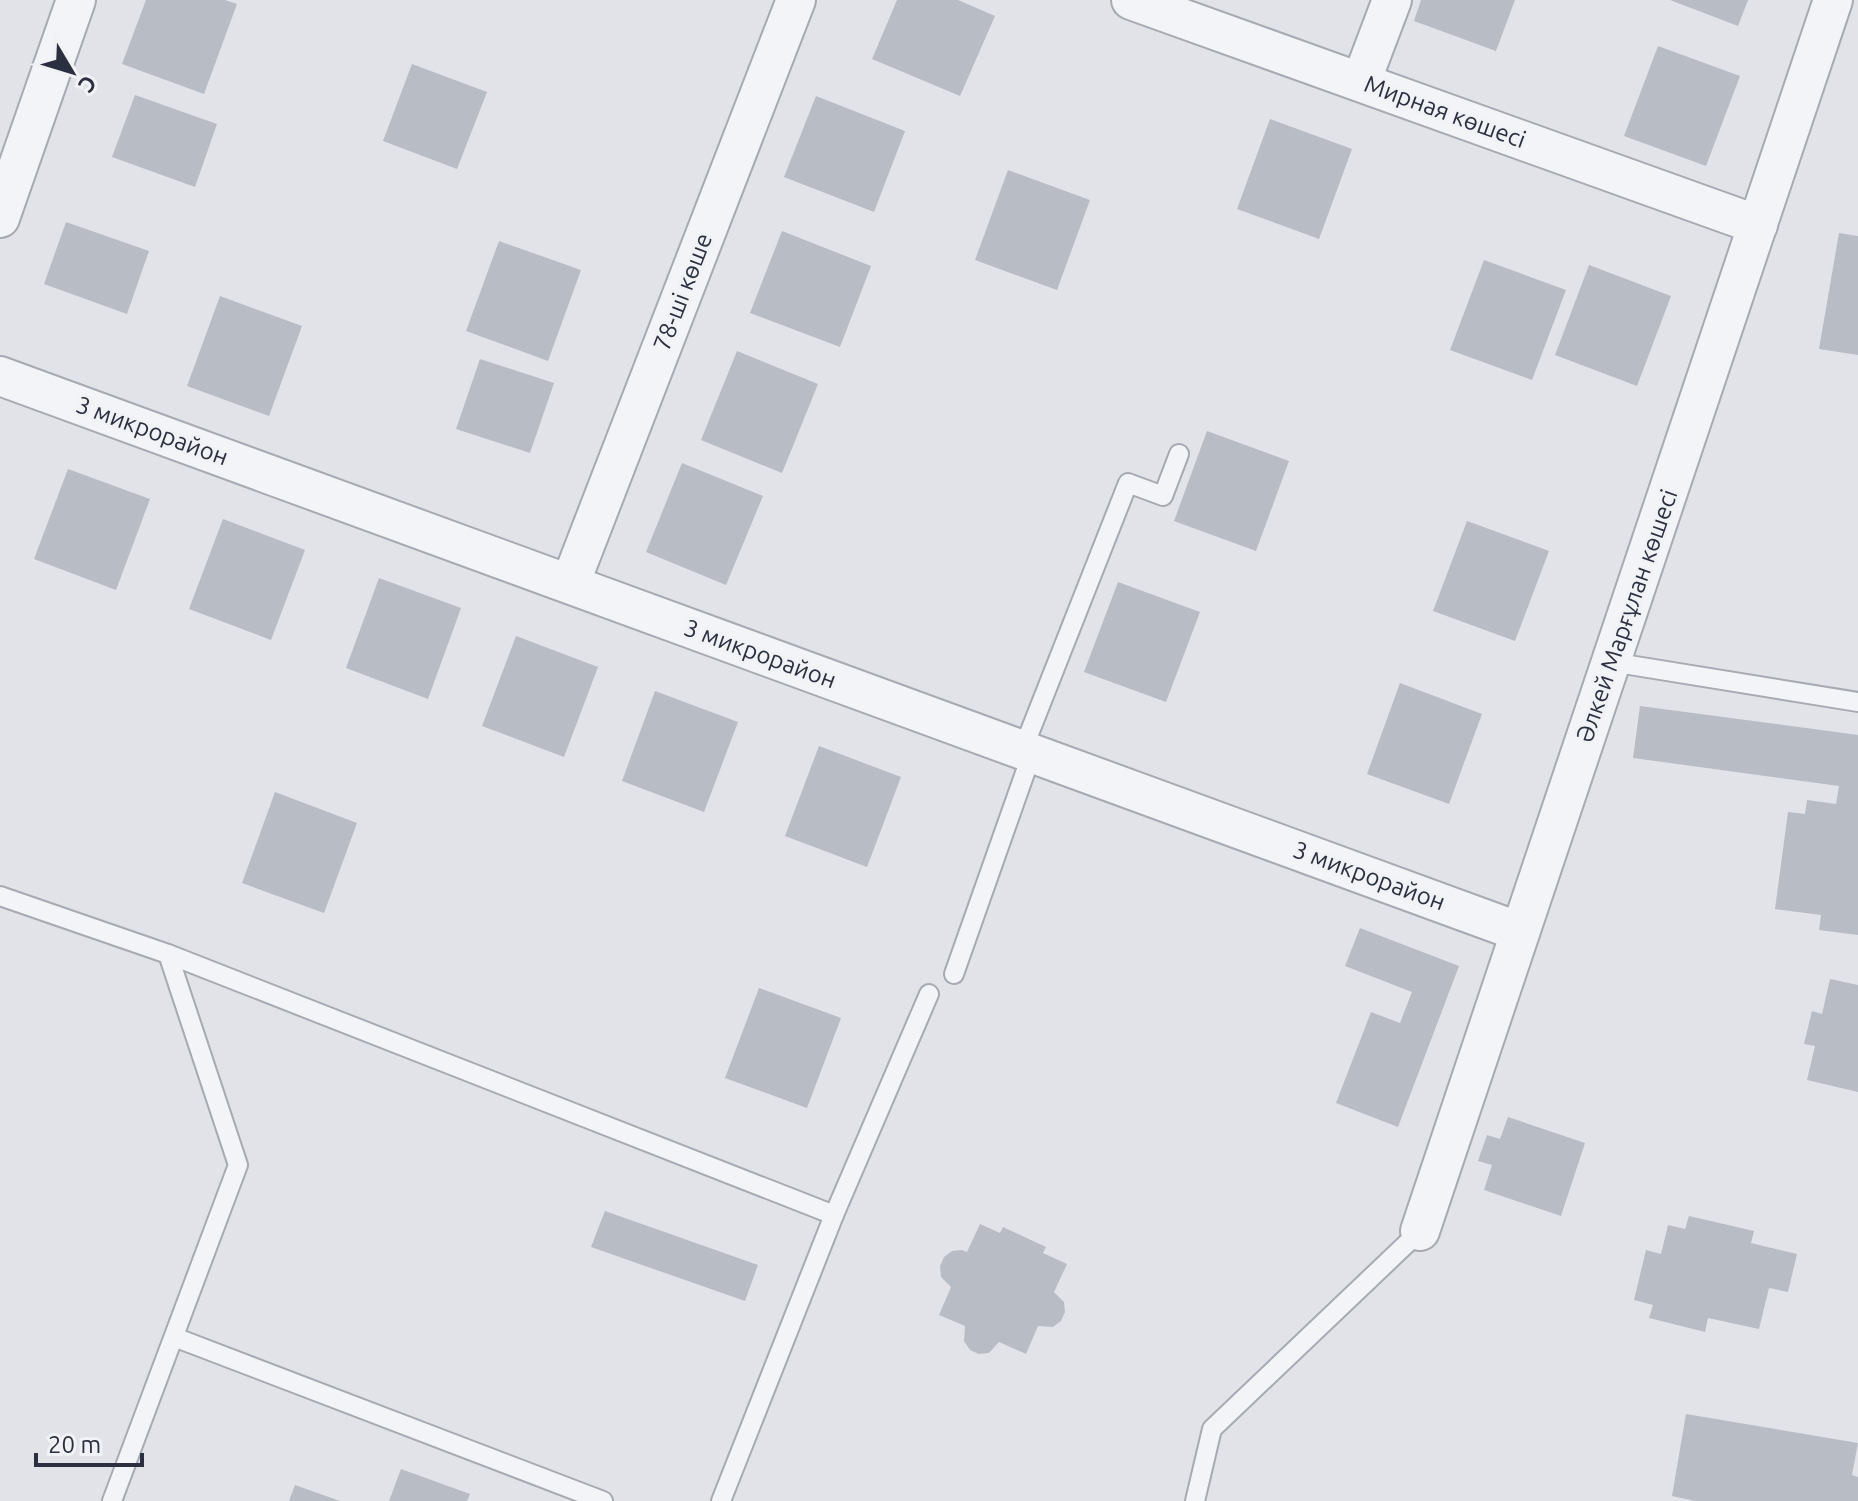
<svg xmlns="http://www.w3.org/2000/svg" width="1858" height="1501" font-family="Ubuntu,sans-serif">
  <style>
    .building { fill: #b8bcc5 }
    .lines { fill: none; stroke-linecap: round; stroke-linejoin: round }
    .lane-casing { stroke: #a6aab3; stroke-width: 22 }
    .street-casing { stroke: #a6aab3; stroke-width: 42 }
    .lane { stroke: #f3f4f7; stroke-width: 18 }
    .street { stroke: #f3f4f7; stroke-width: 38 }
    .labels { text-anchor: middle; stroke-width: 6; stroke-linejoin: round; paint-order: stroke }
    .street-label { font-size: 24px; fill: #2a303f; stroke: #f0f2f6 }
  </style>
  <rect width="100%" height="100%" fill="#e1e3e9"/>
  <g class="building">
    <path d="M146 0H225L237 4 204 94 122 64Z"/>
    <path d="M897 0H958L995 16 960 96 872 59Z"/>
    <path d="M1421 0H1515L1496 51 1414 21Z"/>
    <path d="M1670 0H1748L1738 26Z"/>
    <path d="M1658 46 1740 76 1706 166 1624 136Z"/>
    <path d="M412 64 487 92 457 169 383 141Z"/>
    <path d="M135 95 217 124 195 187 112 157Z"/>
    <path d="M816 96 905 131 874 212 784 177Z"/>
    <path d="M1270 119 1352 149 1319 239 1237 209Z"/>
    <path d="M1008 170 1090 200 1057 290 975 260Z"/>
    <path d="M66 222 149 251 127 314 44 284Z"/>
    <path d="M782 231 871 266 840 347 750 313Z"/>
    <path d="M1839 233 1858 236V355L1819 349Z"/>
    <path d="M499 241 581 270 548 361 466 331Z"/>
    <path d="M1484 260 1566 290 1532 380 1450 350Z"/>
    <path d="M1589 265 1671 296 1637 386 1555 355Z"/>
    <path d="M220 296 302 326 269 416 187 386Z"/>
    <path d="M737 351 818 384 782 473 701 440Z"/>
    <path d="M480 359 554 383 530 453 456 429Z"/>
    <path d="M1207 431 1289 461 1256 551 1174 521Z"/>
    <path d="M682 463 763 496 726 585 646 552Z"/>
    <path d="M68 469 150 499 116 590 34 559Z"/>
    <path d="M223 519 305 550 271 640 189 609Z"/>
    <path d="M1467 521 1549 551 1515 641 1433 611Z"/>
    <path d="M379 578 461 608 428 699 346 668Z"/>
    <path d="M1118 582 1200 612 1166 702 1084 672Z"/>
    <path d="M516 636 598 667 564 757 482 726Z"/>
    <path d="M1400 683 1482 714 1449 804 1367 774Z"/>
    <path d="M655 691 738 722 704 812 622 781Z"/>
    <path d="M1640 706 1858 735V935L1819 930 1821 915 1775 909 1788 812 1805 814 1807 800 1836 804 1839 786 1633 758Z"/>
    <path d="M819 746 901 777 867 867 785 836Z"/>
    <path d="M275 792 357 823 324 913 242 883Z"/>
    <path d="M1360 928 1459 966 1398 1127 1336 1103 1371 1012 1400 1023 1412 992 1345 966Z"/>
    <path d="M1830 979 1858 985V1092L1807 1080 1815 1046 1804 1044 1812 1011 1822 1014Z"/>
    <path d="M759 988 841 1018 807 1108 725 1078Z"/>
    <path d="M1508 1117 1585 1143 1561 1216 1484 1190 1492 1165 1478 1161 1487 1135 1500 1139Z"/>
    <path d="M605 1211 758 1265 745 1301 591 1247Z"/>
    <path d="M1689 1216 1754 1231 1751 1243 1797 1254 1788 1292 1769 1288 1759 1329 1708 1318 1705 1332 1649 1318 1653 1305 1634 1300 1646 1250 1661 1254 1668 1225 1685 1229Z"/>
    <path d="M980 1224 1000 1233 1003 1227 1046 1247 1043 1253 1067 1264 1054 1292 1064 1302 1065 1312 1061 1321 1053 1327 1038 1326 1026 1354 999 1342 989 1353 979 1354 970 1350 964 1341 965 1326 939 1315 951 1287 941 1277 940 1266 944 1257 952 1251 962 1250 967 1252Z"/>
    <path d="M1686 1414 1858 1443 1852 1475 1858 1477V1501H1695L1672 1496Z"/>
    <path d="M401 1469 470 1494 467 1501H389Z"/>
    <path d="M295 1485 340 1501H289Z"/>
  </g>
  <g class="lines">
    <g class="lane-casing">
      <g id="lane">
        <path d="M1611 662 1858 702"/>
        <path d="M1023 749 1128 483 1163 496 1179 454"/>
        <path d="M0 896 168 954 834 1215"/>
        <path d="M954 974 1032 753"/>
        <path d="M174 1337 603 1501"/>
        <path d="M112 1501 238 1165 168 954"/>
        <path d="M721 1501 834 1215 929 994"/>
        <path d="M1195 1501 1212 1429 1420 1231"/>
      </g>
    </g>
    <g class="street-casing">
      <g id="street">
        <path d="M1131 0 1758 225"/>
        <path d="M1361 82 1392 0"/>
        <path d="M0 218 76 0"/>
        <path d="M0 376 1520 932"/>
        <path d="M570 584 796 0"/>
        <path d="M1420 1231 1833 0"/>
      </g>
    </g>
    <use href="#lane" class="lane"/>
    <use href="#street" class="street"/>
  </g>
  <g class="labels">
    <g class="street-label">
      <text transform="translate(1445 112) rotate(20)" y="8">Мирная көшесі</text>
      <text transform="translate(683 292) rotate(-69)" y="8">78-ші көше</text>
      <text transform="translate(152 431) rotate(20)" y="8">3 микрорайон</text>
      <text transform="translate(1627 616) rotate(-71)" y="8">Әлкей Марғұлан көшесі</text>
      <text transform="translate(760 654) rotate(20)" y="8">3 микрорайон</text>
      <text transform="translate(1369 876) rotate(20)" y="8">3 микрорайон</text>
    </g>
  </g>
  <g transform="translate(72 72) rotate(128)" stroke="#f0f2f6" stroke-width="6" paint-order="stroke">
  <path d="M0-6L14 30L0 20L-14 30Z" fill="#2a303f"/>
  <text y="-12" font-size="22" font-weight="bold" text-anchor="middle" fill="#2a303f">С</text>
  </g>
  <path d="M36 1453v12h106v-12" fill="none" stroke="#2a303f" stroke-width="4"/>
  <text x="48" y="1453" font-size="24" fill="#2a303f" stroke="#f0f2f6" stroke-width="6" paint-order="stroke">20 m</text>
</svg>
